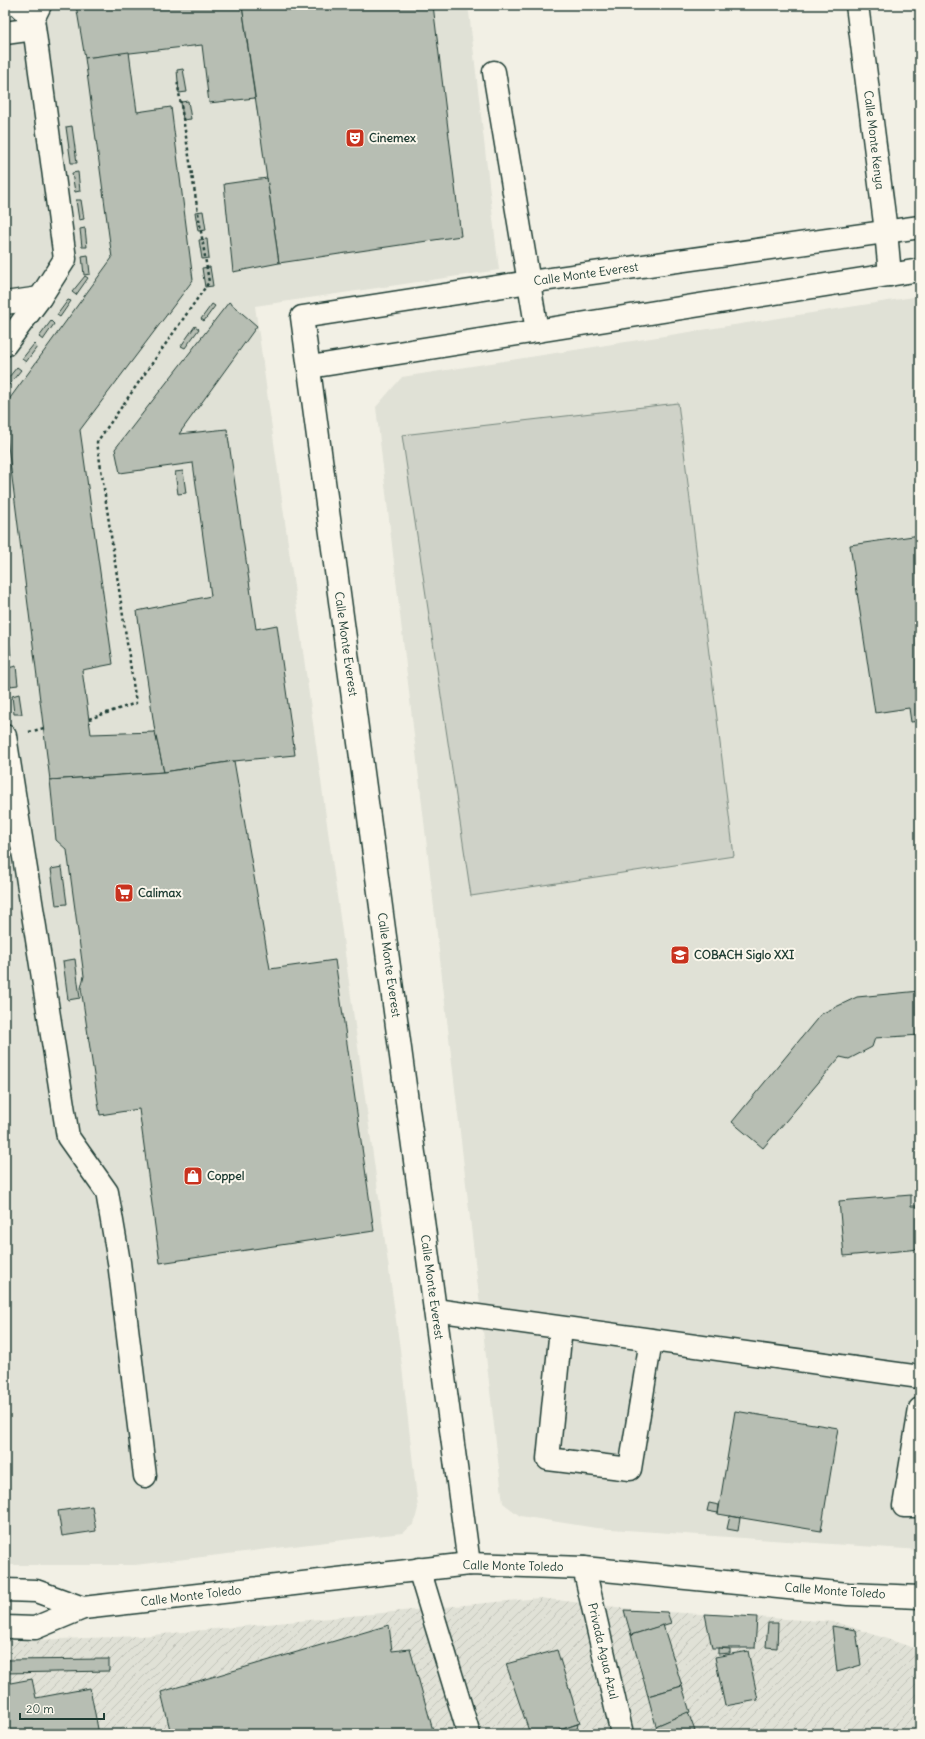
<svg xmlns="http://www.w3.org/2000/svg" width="925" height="1739" font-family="Delius,sans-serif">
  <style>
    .built { fill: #e0e1d6 }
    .industrial { fill: url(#industrial-furrows) }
    .park { fill: #cfd2c8; stroke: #77887e }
    .building { fill: #b7beb3; stroke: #1f3d34 }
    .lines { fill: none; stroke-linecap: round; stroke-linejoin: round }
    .minor-casing { stroke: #1f3d34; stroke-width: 25 }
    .major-casing { stroke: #1f3d34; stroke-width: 25 }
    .path { stroke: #1f3d34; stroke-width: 2.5; stroke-dasharray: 3 3; stroke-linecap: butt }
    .minor { stroke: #fbf7ec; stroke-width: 22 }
    .major { stroke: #fbf7ec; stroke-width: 22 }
    .labels { text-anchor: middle; stroke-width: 4; stroke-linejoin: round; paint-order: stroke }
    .poi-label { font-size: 12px; font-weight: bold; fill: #1f3d34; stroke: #fbf7ec; text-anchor: start }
    .street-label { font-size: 12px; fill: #1f3d34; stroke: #fbf7ec }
  </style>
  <defs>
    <pattern id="industrial-furrows" width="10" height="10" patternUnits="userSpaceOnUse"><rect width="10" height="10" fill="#e0e1d6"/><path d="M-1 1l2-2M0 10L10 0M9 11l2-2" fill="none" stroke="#c0c2b8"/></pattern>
  </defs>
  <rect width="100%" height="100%" fill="#f2f0e5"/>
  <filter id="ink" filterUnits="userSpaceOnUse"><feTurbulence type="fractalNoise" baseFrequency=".025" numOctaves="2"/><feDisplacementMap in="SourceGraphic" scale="8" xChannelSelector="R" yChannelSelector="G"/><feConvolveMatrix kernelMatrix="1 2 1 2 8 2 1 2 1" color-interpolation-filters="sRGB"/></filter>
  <g filter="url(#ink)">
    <g class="built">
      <path d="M5 5H464L469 12 499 270 255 306 400 1349 418 1508 414 1524 402 1533 135 1565H5Z"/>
      <path d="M920 296V1550L596 1528 520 1516 503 1503 376 407 402 377Z"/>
    </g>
    <path class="industrial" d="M539 1598 650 1611 836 1622 920 1650V1734H5V1641L142 1636Z"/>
    <path class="park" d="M678 403 734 856 471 896 402 435Z"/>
    <g class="building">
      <path d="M76 5H242L255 98 209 103 202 45 85 58Z"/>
      <path d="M242 5H433L461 236 279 263Z"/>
      <path d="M129 52 137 112 171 107 193 280 80 430 113 664 82 670 91 734 155 732 164 772 50 780 5 422V405L112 258 85 58Z"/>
      <path d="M183 69 187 92 179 93 177 70Z"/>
      <path d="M188 101 191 119 183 120 181 102Z"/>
      <path d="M72 126 77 163H71L66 127Z"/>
      <path d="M78 172 80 191 75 192 72 173Z"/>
      <path d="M267 178 279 263 233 272 224 184Z"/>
      <path d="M76 200H81L84 219 79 220Z"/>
      <path d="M203 211 206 230 198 231 195 212Z"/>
      <path d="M85 228 87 247H82L80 229Z"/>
      <path d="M207 239 209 258 202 259 199 240Z"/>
      <path d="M88 255 90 274 84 275 82 256Z"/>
      <path d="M210 267 213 286 205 287 202 268Z"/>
      <path d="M85 276 88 278 76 295 72 292Z"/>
      <path d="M68 300 71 301 60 317 57 315Z"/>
      <path d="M229 302 257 326 179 434 227 429 256 629 277 625 295 755 234 761 164 772 155 732 137 611 211 596 193 463 120 473 115 449Z"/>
      <path d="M212 304 215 306 204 321 201 319Z"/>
      <path d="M51 321 54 324 43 340 39 337Z"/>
      <path d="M195 326 199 329 185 348 181 346Z"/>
      <path d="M34 344 37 347 26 362 22 359Z"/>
      <path d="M17 367 21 370 9 385 5 382Z"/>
      <path d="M183 471 186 493 178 494 175 472Z"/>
      <path d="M920 535V721L911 722 909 708 875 713 850 545Z"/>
      <path d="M5 611 8 630H5Z"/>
      <path d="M5 639H9L11 657 6 658Z"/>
      <path d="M16 666 18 685 10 686 8 668Z"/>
      <path d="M19 694 22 714H14L12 696Z"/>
      <path d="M234 761 270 969 335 960 374 1231 160 1263 139 1109 100 1115 81 988 84 976 67 850 56 840 50 780 164 772Z"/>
      <path d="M62 867 67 904 56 905 51 869Z"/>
      <path d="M75 959 80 998 68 1000 63 961Z"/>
      <path d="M920 991V1035L875 1038 872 1047 849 1059 840 1057 763 1148 732 1122 821 1014 857 997Z"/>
      <path d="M911 1195V1206H920V1249L844 1256 839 1201Z"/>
      <path d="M735 1411 838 1428 821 1531 718 1514Z"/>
      <path d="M709 1503 719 1505 718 1513 707 1511Z"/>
      <path d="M92 1506 96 1531 62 1536 58 1511Z"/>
      <path d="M730 1516 740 1518 738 1531 727 1529Z"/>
      <path d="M624 1610 667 1612 671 1623 631 1635Z"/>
      <path d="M705 1614 757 1617 755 1648H712Z"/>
      <path d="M768 1623H778L777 1648 766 1647Z"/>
      <path d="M389 1625 392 1651 410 1649 434 1734H171L161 1692Z"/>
      <path d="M663 1625 682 1686 648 1696 631 1635Z"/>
      <path d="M832 1626 856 1630 861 1665 837 1672Z"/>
      <path d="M718 1648 730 1649V1653L718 1654Z"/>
      <path d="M557 1650 580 1723 548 1734H530L506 1664Z"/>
      <path d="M748 1651 758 1700 725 1706 715 1657Z"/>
      <path d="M109 1659V1671L5 1673V1660Z"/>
      <path d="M32 1679 36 1698 90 1688 99 1734H5V1684Z"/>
      <path d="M682 1686 690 1712 656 1726 648 1696Z"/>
      <path d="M688 1712 695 1731 686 1734H657L656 1726Z"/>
      <path d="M578 1724 576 1734H548Z"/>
    </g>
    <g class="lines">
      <g class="minor-casing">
        <g id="minor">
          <path d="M18 5 33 19"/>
          <path d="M857 5 886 231 890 275"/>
          <path d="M5 33 34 29"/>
          <path d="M494 72 537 331"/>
          <path d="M5 303 40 298"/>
          <path d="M5 345 40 298 65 259 33 19 40 5"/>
          <path d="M310 367 920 270"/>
          <path d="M5 736 68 1137 107 1192 119 1262 145 1476"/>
          <path d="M435 1310 920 1377"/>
          <path d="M561 1328 548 1459 630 1469 651 1340"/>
          <path d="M920 1409 904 1506H920"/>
          <path d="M469 1564 302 317 529 282 920 227"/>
          <path d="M584 1568 622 1734"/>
          <path d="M419 1569 469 1734"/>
        </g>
      </g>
      <g class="major-casing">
        <g id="major">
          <path d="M5 1590 36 1591 83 1608"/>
          <path d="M5 1627 35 1628 83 1608 469 1564 584 1568 848 1594 920 1597"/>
        </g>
      </g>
      <g class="path">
        <path d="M89 719 136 703 97 442 209 282 177 80"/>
        <path d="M29 732 44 728"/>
      </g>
      <use href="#minor" class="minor"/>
      <use href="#major" class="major"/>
    </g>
  </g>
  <defs>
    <g id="theatre-square" transform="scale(1)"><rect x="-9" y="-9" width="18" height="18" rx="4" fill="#c8321e" stroke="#fbf7ec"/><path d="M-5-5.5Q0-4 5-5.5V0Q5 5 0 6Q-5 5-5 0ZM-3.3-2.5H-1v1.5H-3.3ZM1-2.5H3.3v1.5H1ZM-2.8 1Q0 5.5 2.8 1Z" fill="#fff"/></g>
    <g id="supermarket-square" transform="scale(1)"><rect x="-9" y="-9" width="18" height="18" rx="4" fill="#c8321e" stroke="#fbf7ec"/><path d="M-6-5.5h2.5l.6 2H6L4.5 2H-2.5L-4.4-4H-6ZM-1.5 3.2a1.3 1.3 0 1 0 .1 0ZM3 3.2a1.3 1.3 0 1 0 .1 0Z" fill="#fff"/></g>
    <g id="school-square" transform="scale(1)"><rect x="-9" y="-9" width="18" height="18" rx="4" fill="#c8321e" stroke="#fbf7ec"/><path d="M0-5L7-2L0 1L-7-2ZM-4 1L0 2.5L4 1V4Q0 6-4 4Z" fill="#fff"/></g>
    <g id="shop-square" transform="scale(1)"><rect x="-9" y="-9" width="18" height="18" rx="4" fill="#c8321e" stroke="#fbf7ec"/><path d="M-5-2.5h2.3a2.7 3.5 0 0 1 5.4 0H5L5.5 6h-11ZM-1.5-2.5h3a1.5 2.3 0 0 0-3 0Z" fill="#fff"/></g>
  </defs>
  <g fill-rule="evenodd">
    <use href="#theatre-square" x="355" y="138"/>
    <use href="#supermarket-square" x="124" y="893"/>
    <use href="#school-square" x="680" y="955"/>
    <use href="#shop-square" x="193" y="1176"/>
  </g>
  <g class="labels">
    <g class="poi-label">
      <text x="369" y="142">Cinemex</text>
      <text x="138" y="897">Calimax</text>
      <text x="694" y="959">COBACH Siglo XXI</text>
      <text x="207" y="1180">Coppel</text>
    </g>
    <g class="street-label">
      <text transform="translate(874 140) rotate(83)" y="4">Calle Monte Kenya</text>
      <text transform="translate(586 274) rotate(-8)" y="4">Calle Monte Everest</text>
      <text transform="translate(346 644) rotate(82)" y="4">Calle Monte Everest</text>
      <text transform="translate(389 965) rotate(82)" y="4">Calle Monte Everest</text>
      <text transform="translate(432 1287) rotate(82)" y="4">Calle Monte Everest</text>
      <text transform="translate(513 1566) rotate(1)" y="4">Calle Monte Toledo</text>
      <text transform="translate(835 1591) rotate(4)" y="4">Calle Monte Toledo</text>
      <text transform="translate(191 1596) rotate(-7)" y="4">Calle Monte Toledo</text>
      <text transform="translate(603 1651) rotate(77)" y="4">Privada Agua Azul</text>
    </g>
  </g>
  <rect width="925" height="1739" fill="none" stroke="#fbf7ec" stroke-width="20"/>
  <rect x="10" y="10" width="905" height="1719" fill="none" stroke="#1f3d34" stroke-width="1.5" filter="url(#ink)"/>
  <path d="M20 1713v6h84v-6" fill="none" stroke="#1f3d34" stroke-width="2"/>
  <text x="26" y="1713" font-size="12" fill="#1f3d34" stroke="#fbf7ec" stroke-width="3" paint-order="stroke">20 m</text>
</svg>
